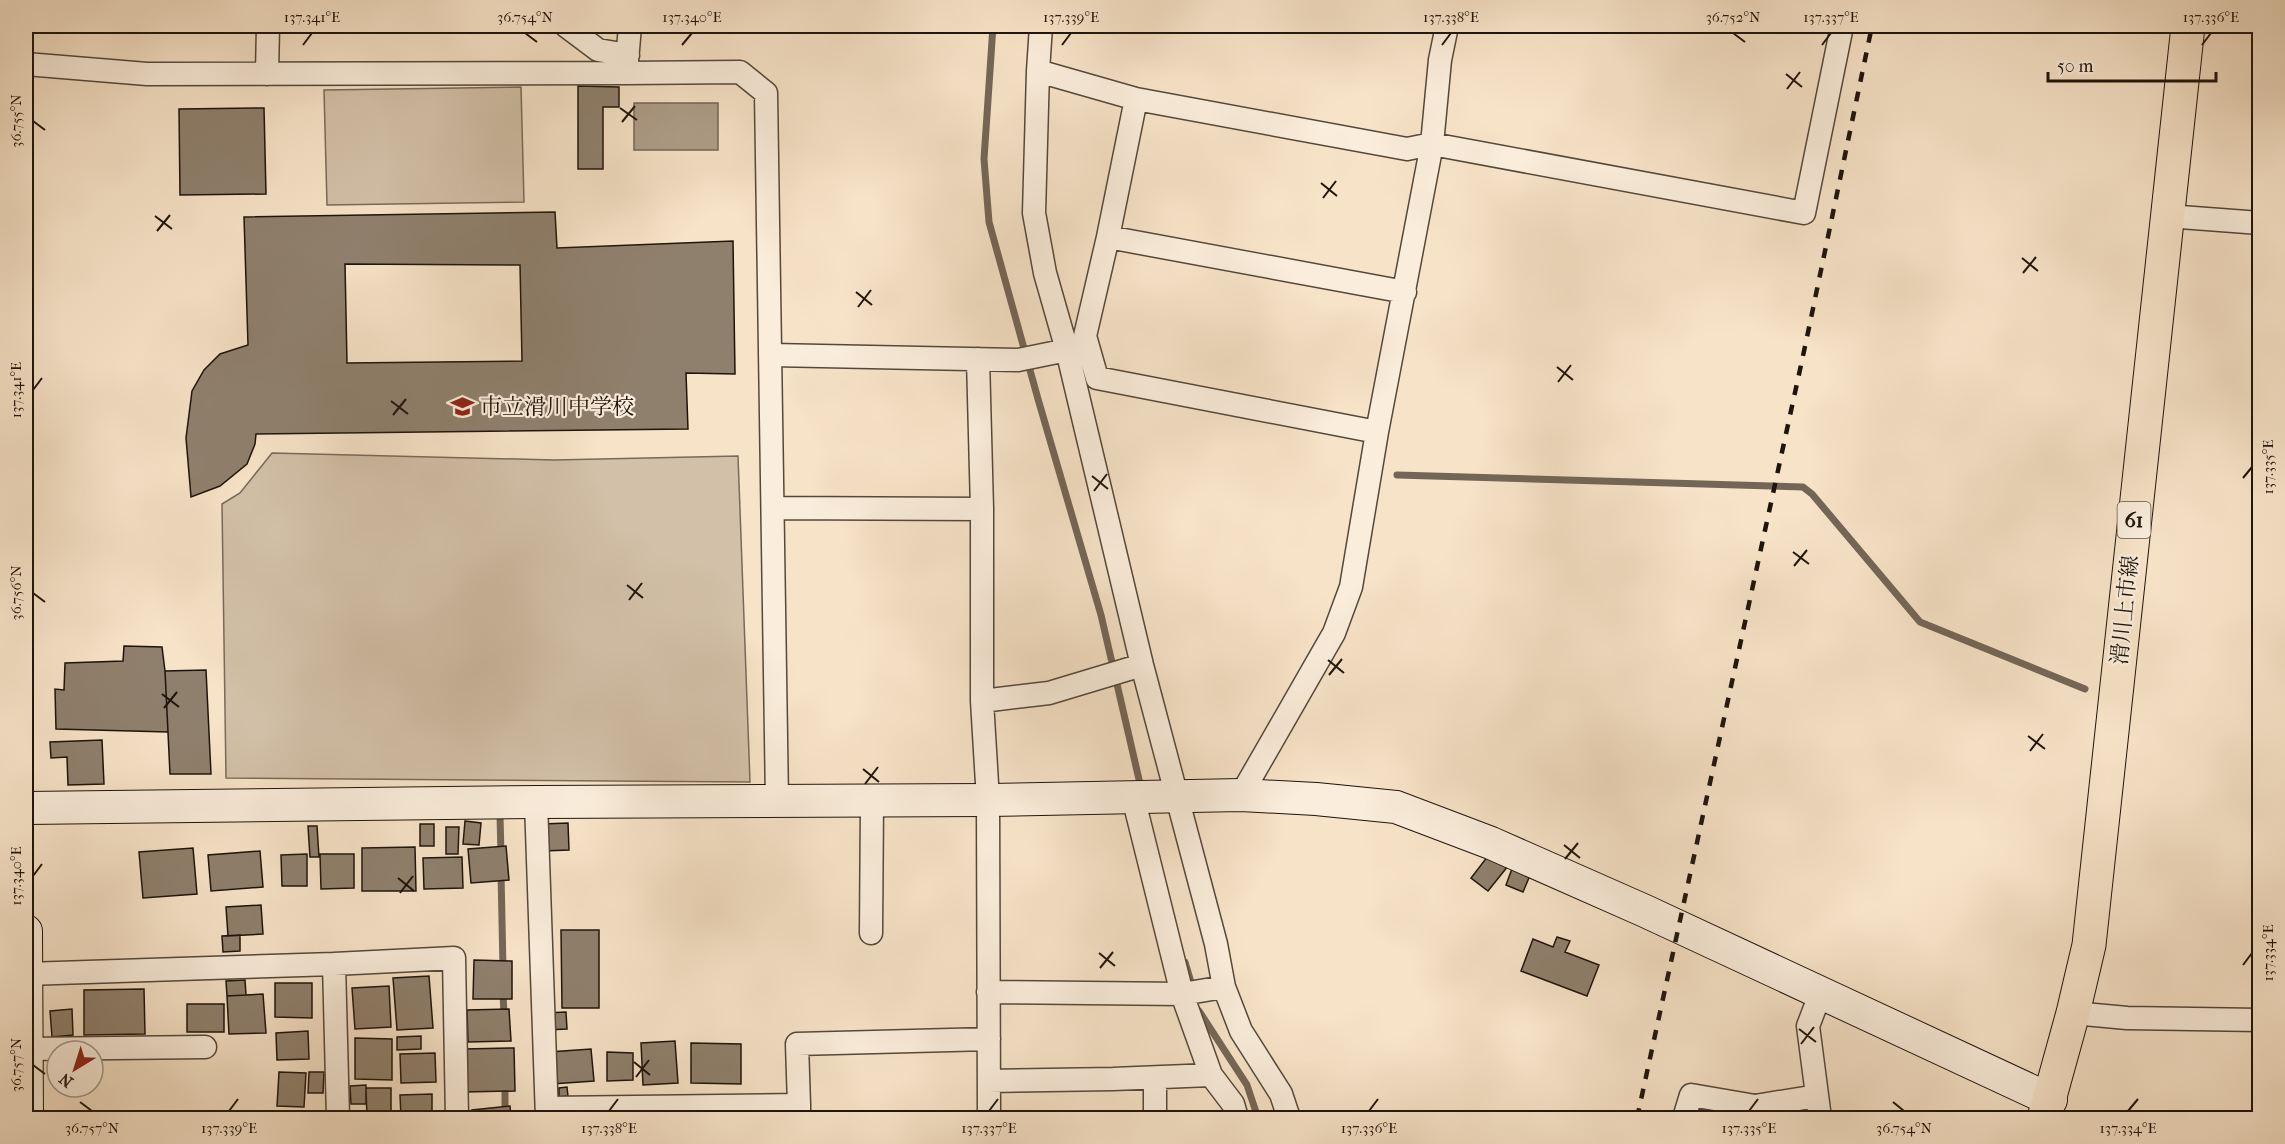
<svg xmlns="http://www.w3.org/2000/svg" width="2285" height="1144" font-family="'IM FELL French Canon','Noto Serif JP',serif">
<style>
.green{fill:#d2c0a8;stroke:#786a5a;stroke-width:1.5}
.water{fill:#ad9d88;stroke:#746656;stroke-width:1.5}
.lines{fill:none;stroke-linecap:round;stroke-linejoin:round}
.stream{stroke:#746656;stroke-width:7}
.building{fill:#8f806d;stroke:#1e140b;stroke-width:1.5;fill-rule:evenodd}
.street-casing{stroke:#54483a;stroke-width:25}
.secondary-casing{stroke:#1e140b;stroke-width:34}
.primary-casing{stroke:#1e140b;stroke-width:35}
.street{stroke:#faeddb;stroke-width:22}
.secondary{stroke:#faeddb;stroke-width:32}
.primary{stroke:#f7e3c8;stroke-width:33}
.rail{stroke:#1e140b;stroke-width:4.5;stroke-dasharray:10 10;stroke-linecap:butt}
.ticks{fill:none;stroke:#1e140b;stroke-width:2}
.labels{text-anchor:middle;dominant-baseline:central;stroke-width:4.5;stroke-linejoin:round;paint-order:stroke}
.shield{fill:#faeddb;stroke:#605549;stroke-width:1.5}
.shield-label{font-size:21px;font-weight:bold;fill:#1e140b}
.poi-label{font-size:22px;fill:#1e140b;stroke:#faeddb;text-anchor:start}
.street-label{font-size:22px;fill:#1e140b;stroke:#faeddb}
.neatline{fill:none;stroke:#1e140b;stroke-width:2}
.ticks-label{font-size:15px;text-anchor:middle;fill:#1e140b}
</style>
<rect width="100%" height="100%" fill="#f7e3c8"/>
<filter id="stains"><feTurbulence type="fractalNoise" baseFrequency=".00333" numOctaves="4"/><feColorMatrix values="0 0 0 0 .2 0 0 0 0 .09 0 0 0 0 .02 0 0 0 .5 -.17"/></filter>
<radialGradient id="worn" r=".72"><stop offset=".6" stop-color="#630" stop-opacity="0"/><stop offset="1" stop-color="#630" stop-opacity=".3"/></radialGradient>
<path class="green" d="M521,87l3,115 -197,3 -3,-115z
M272,453l282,7 184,-4 12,326 -524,-4 -4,-274 18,-11z"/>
<path class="water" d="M634,103h84v47h-84z"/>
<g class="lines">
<path class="stream" d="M993,26l-9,133 5,63 49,177 63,216 40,173
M1397,475l406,12 9,7 108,128 165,67
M500,816l1,39
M501,873l2,96
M1185,962l8,27
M503,992l1,25
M1199,1011l48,74 11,33
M505,1082v36"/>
</g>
<path class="building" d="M578,86l41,1v20h-16v62h-25z
M264,108l2,86 -86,1 -1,-86z
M555,212l2,36 176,-7 2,133 -49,-1 2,56 -432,5 -1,10 -8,20 -27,22 -29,11 -5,-59 6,-47 12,-21 16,-16 28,-9 -4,-128zM345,264l175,1 2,96 -175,2z
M124,646l38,1 3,24 3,61 -112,-3 -1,-40 9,1 1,-27 58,-2z
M206,670l5,104h-41l-5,-103z
M102,740l2,44 -36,1 -1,-28 -16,1 -1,-16z
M465,821l16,2 -2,22 -16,-1z
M568,823l1,27 -26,1 -1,-27z
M420,824h14v22h-14z
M308,826h9l2,31h-9z
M446,827h13l-1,27h-12z
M506,846l3,34 -38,3 -3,-34z
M415,847l1,44h-54v-43z
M193,848l4,46 -54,4 -4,-46z
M260,851l3,36 -52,4 -3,-36z
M1491,852l17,14 -20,25 -17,-13z
M307,854v32h-25l-1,-31z
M320,854h34v34l-33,1z
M462,857l1,31 -39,1 -1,-31z
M1513,866l18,7 -8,19 -17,-7z
M261,905l2,29 -35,2 -2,-29z
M561,930h38v78h-37z
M240,935v16l-17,1 -1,-16z
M1557,937l13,4 -5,11 34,13 -12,31 -66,-25 12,-32 20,8z
M474,960l38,1v38h-39z
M429,976l4,52 -36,2 -4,-52z
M245,980l1,15 -19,1 -1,-15z
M275,983h37v35l-37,-1z
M389,986l2,41 -36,2 -3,-41z
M144,989l1,45 -61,1v-45z
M263,994l3,39 -37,1 -2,-38z
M187,1004h37v28h-37z
M72,1009l1,26 -21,2 -2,-26z
M509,1009l2,32 -43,1 -1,-32z
M566,1012l1,17 -21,1 -1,-17z
M308,1031l1,28 -32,1 -1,-27z
M421,1036v13l-24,1v-13z
M355,1038l37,1v41l-37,-1z
M675,1041l3,42 -35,2 -2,-42z
M691,1043l50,1v40l-50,-1z
M514,1048l1,43 -50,1 -1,-43z
M591,1049l3,32 -42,3 -3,-32z
M607,1052l26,1v27l-26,1z
M435,1053l1,29 -35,1 -1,-29z
M279,1072l27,1 -2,34 -27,-1z
M309,1072h15l-1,21h-15z
M366,1085v19h-15l-1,-18z
M567,1087l1,9 -9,1v-9z
M366,1088h25v30h-24z
M432,1094v24h-31l-1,-23z
M510,1106l1,12h-38l-1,-8z
M279,1111h43v7h-43z"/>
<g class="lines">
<defs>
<path id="street" d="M566,26l32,24 30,5
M630,26l-4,47 114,-1 26,21 11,709
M1041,26l-3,45 -4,142 11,60 22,77 75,315 74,279 8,43 17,44 40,63 8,24
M26,64l121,10 479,-1
M1038,71l98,28 271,50 25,-5 372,69 38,-187
M267,74l1,-48
M2167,216l93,7
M1108,237l28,-138
M772,355l246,5 49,-10
M1377,432l-280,-54 -12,-42 23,-99 297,55
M773,508l209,1 -4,-150
M982,509v192l67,-8 93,-28
M982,701l6,99 1,318
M1241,795l93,-162 17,-46 26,-155 55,-288 8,-84 7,-34
M1133,797l49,197 29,81
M536,802l11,316
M871,933l1,-132
M334,964l120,-6 3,160
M26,974l308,-10 4,154
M988,992l194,2 42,-7
M2073,1013l54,5 133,2
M27,1049l178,-2
M1155,1078v40
M989,1081l124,-2 98,-4 22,29 4,14
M799,1105l-2,-61 192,-5
M548,1108l251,-3v13
M1684,1118l7,-23 64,11 62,-10
M1820,1118l-12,-92 13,-34"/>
<path id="secondary" d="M26,808l510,-6 452,-2 253,-5 75,4 80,8 95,36 154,68 406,189
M26,931l1,187"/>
<path id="primary" d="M2044,1118l29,-105 16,-68 99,-919"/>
</defs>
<use href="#street" class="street-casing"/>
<use href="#secondary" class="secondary-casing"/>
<use href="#primary" class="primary-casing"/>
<use href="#street" class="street"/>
<use href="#secondary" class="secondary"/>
<use href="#primary" class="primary"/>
<path class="rail" d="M1637,1118l169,-776 66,-316"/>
</g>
<path class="ticks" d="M525,33l12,9M1733,33l12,9M303,45l9,-12M682,45l10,-12M1062,45l9,-12M1442,45l9,-12M1822,45l9,-12M2202,45l9,-12M1786,74l16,13M1787,89l13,-17M620,108l17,12M33,121l12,9M622,122l13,-16M1321,183l16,13M1323,198l13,-17M155,216l17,13M157,231l13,-16M2022,258l16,13M2023,273l13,-16M856,292l16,13M858,307l13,-17M1557,367l16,13M1558,382l13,-17M33,390l9,-12M391,401l17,13M393,415l13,-16M1092,476l16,13M2243,478l9,-11M1094,491l13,-17M1793,552l16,12M1794,566l13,-16M627,585l16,13M33,593l12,9M629,600l13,-17M1328,660l16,13M1329,675l13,-16M162,694l17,13M164,708l13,-16M2028,736l17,13M2030,751l13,-17M863,769l16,13M865,784l13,-17M1564,845l16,13M1565,859l13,-16M33,876l9,-12M398,878l16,13M400,893l13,-17M1099,953l16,13M2243,965l9,-12M1100,968l13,-16M1799,1029l17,13M1801,1044l13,-17M634,1062l16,13M33,1065l12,9M636,1077l13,-17M80,1102l12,9M1893,1102l11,9M229,1111l9,-12M609,1111l9,-12M989,1111l9,-12M1369,1111l9,-12M1749,1111l9,-12M2128,1111l10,-12"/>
<defs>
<symbol id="school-bare" viewBox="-9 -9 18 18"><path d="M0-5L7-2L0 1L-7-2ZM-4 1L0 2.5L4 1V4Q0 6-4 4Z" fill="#8f2418" stroke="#faeddb" stroke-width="2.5" paint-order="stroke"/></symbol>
</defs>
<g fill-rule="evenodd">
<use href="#school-bare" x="446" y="390" width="33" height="33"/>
</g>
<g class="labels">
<rect class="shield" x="2117.5" y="502" width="33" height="36" rx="4.5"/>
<g class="shield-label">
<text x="2134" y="520">61</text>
</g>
<g class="poi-label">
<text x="480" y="407">市立滑川中学校</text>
</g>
<g class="street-label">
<text transform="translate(2125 610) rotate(-84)">滑川上市線</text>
</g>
</g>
<rect width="2285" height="1144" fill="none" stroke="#f7e3c8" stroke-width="66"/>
<g transform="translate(75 1069) rotate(218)"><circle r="28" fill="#faeddb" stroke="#a29688" stroke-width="1.5"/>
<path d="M0-4.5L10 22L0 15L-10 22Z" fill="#8f2418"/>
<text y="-9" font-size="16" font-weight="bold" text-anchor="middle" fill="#1e140b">N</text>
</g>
<path d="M2048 72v9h168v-9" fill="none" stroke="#1e140b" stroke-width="3"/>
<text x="2057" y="72" font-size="18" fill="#1e140b" stroke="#faeddb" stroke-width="4.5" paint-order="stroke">50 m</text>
<rect x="33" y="33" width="2219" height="1078" class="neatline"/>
<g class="ticks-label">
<text x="312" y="22">137.341°E</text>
<text x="525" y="22">36.754°N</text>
<text x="692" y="22">137.340°E</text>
<text x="1071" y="22">137.339°E</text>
<text x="1451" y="22">137.338°E</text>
<text x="1733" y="22">36.752°N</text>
<text x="1831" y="22">137.337°E</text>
<text x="2211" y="22">137.336°E</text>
<text transform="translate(16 121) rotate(-90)" y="5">36.755°N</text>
<text transform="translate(16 390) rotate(-90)" y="5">137.341°E</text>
<text transform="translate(2268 467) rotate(-90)" y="5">137.335°E</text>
<text transform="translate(16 593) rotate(-90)" y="5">36.756°N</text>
<text transform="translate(16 876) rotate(-90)" y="5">137.340°E</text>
<text transform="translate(2268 953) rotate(-90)" y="5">137.334°E</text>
<text transform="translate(16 1065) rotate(-90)" y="5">36.757°N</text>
<text x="92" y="1133">36.757°N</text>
<text x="229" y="1133">137.339°E</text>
<text x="609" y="1133">137.338°E</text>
<text x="989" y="1133">137.337°E</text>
<text x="1369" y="1133">137.336°E</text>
<text x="1749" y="1133">137.335°E</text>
<text x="1904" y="1133">36.754°N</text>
<text x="2128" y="1133">137.334°E</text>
</g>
<rect width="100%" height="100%" filter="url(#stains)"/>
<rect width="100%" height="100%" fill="url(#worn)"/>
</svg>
